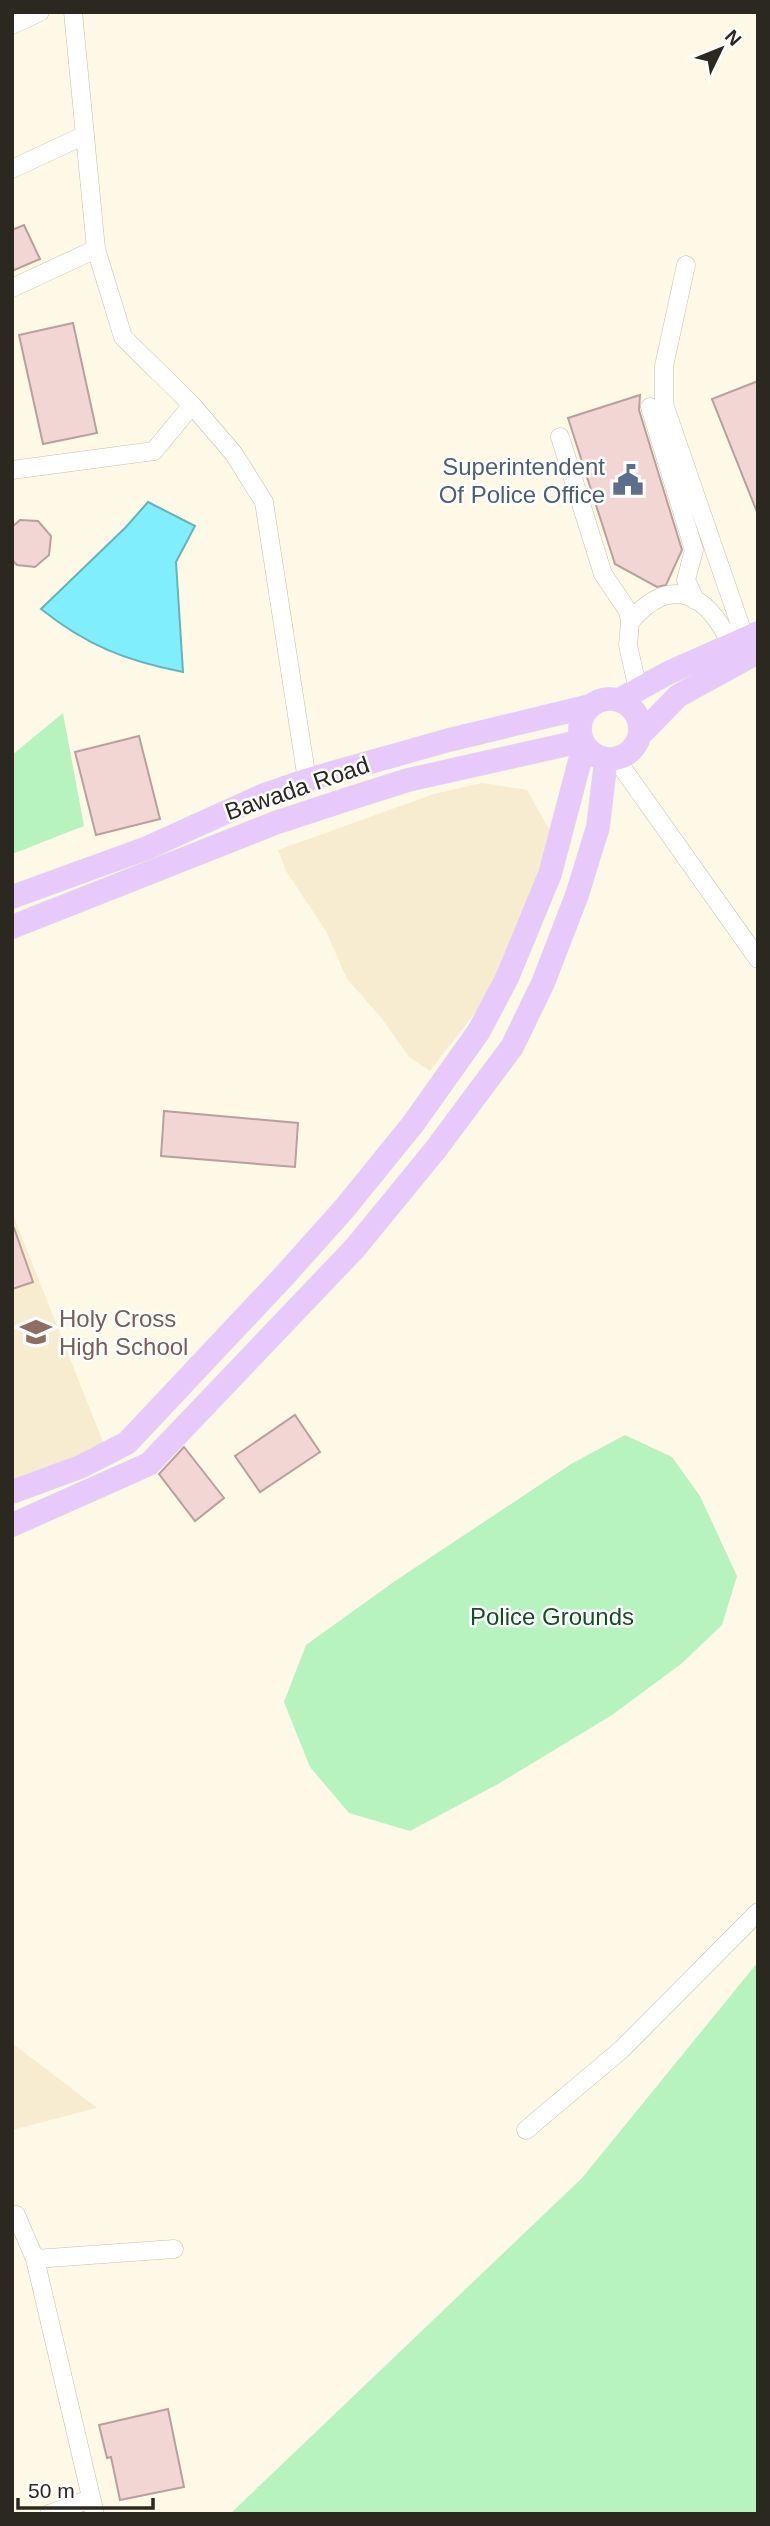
<svg xmlns="http://www.w3.org/2000/svg" width="770" height="2526" font-family="Helvetica,sans-serif">
<style>
.built{fill:#f7eccf}
.green{fill:#b6f3bf}
.water{fill:#80eefc;stroke:#66b3ba;stroke-width:2}
.building{fill:#f1d6d4;stroke:#b99f9d;stroke-width:2}
.lines{fill:none;stroke-linecap:round;stroke-linejoin:round}
.minor-casing{stroke:#c7bfaa;stroke-width:19}
.major-casing{stroke:#e1e1e0;stroke-width:24}
.minor{stroke:#fff;stroke-width:18}
.major{stroke:#e8c9fb;stroke-width:23}
.labels{text-anchor:middle;dominant-baseline:central;stroke-width:5;stroke-linejoin:round;paint-order:stroke}
.service-label{font-size:24px;fill:#4e5e75;stroke:#fff;text-anchor:end}
.street-label{font-size:24px;fill:#2b281f;stroke:#fff}
.education-label{font-size:24px;fill:#785e54;stroke:#fff;text-anchor:start}
.park-label{font-size:24px;fill:#124f23;stroke:#fff}
</style>
<rect width="100%" height="100%" fill="#fef8e6"/>
<path class="built" d="M482,783l45,7 30,53 -29,84 -47,78 -51,66 -21,-14 -29,-41 -33,-37 -21,-48 -40,-60 -8,-21 156,-56z
M12,1212l95,240 -95,42z
M12,2043l85,65 -85,22z"/>
<path class="green" d="M63,713l21,113 -72,28v-99z
M625,1435l47,22 28,39 37,80 -15,49 -41,39 -69,51 -114,69 -88,47 -61,-18 -39,-46 -26,-65 22,-57 89,-64 176,-117z
M758,1962v552h-528l352,-336z"/>
<path class="water" d="M148,502l47,24 -19,36 7,110c-57,-11 -97,-27 -142,-63l85,-82z"/>
<path class="building" d="M24,225l16,34 -28,12v-41z
M73,323l24,110 -54,11 -24,-109z
M758,381v131h-1l-45,-113z
M640,395l-1,15 43,140 -16,35 -9,2 -42,-23 -47,-146z
M20,520l18,1 13,15 -2,19 -14,12 -18,-2 -5,-5v-33z
M139,736l21,83 -64,16 -21,-83z
M164,1111l134,12 -3,44 -134,-11z
M12,1228h2l19,54 -21,7z
M295,1415l25,37 -60,40 -25,-36z
M184,1447l40,51 -29,23 -36,-47z
M168,2409l16,78 -64,13 -9,-43 -4,1 -8,-33z"/>
<g class="lines">
<defs>
<path id="minor" d="M12,25l28,-13
M12,169l73,-34
M96,249l27,88 69,68 42,49 30,48 43,278
M686,265l-22,101v38l81,235
M12,288l84,-39 -23,-237
M650,407l44,143 -8,30 9,20
M560,437l43,137 25,37 2,11 -2,23 10,45
M12,470l142,-19 38,-46
M630,622c41,-49 78,-28 101,23
M616,759l142,200
M526,2130l96,-81 136,-137
M12,2214l4,1 19,44 60,255
M35,2259l139,-10
M49,2514l41,-15"/>
<path id="major" d="M580 729a30 30 0 1 1 60 0a30 30 0 1 1-60 0Z
M619,700l49,-27 90,-40
M640,735l38,-39 80,-44
M12,897l135,-49 117,-53 43,-15 142,-40 141,-34
M12,927l263,-104 73,-24 60,-19 174,-39
M12,1492l68,-25 47,-24 158,-168 59,-66 69,-85 66,-93 28,-53 43,-104 34,-129
M12,1525l137,-61 206,-216 81,-99 76,-102 31,-64 34,-88 21,-68 8,-67"/>
</defs>
<use href="#minor" class="minor-casing"/>
<use href="#major" class="major-casing"/>
<use href="#minor" class="minor"/>
<use href="#major" class="major"/>
</g>
<defs>
<symbol id="civic-bare" viewBox="-9 -9 18 18"><path d="M-.6-6.5H3V-4.5H.6V-3L4-1V1h2V6H-6V1h2V-1L-.6-3ZM-1.2 2.5V6h2.4V2.5Z" fill="#5c6f8a" stroke="#fff" stroke-width="2.5" paint-order="stroke"/></symbol>
<symbol id="school-bare" viewBox="-9 -9 18 18"><path d="M0-5L7-2L0 1L-7-2ZM-4 1L0 2.5L4 1V4Q0 6-4 4Z" fill="#8d6e63" stroke="#fff" stroke-width="2.5" paint-order="stroke"/></symbol>
</defs>
<g fill-rule="evenodd">
<use href="#civic-bare" x="606" y="458" width="44" height="44"/>
<use href="#school-bare" x="14" y="1310" width="44" height="44"/>
</g>
<g class="labels">
<g class="service-label">
<text x="605" y="466">Superintendent<tspan x="605" dy="28">Of Police Office</tspan></text>
</g>
<g class="street-label">
<text transform="translate(297 788) rotate(-19)">Bawada Road</text>
</g>
<g class="education-label">
<text x="59" y="1318">Holy Cross<tspan x="59" dy="28">High School</tspan></text>
</g>
<g class="park-label">
<text x="552" y="1616">Police Grounds</text>
</g>
</g>
<rect width="770" height="2526" fill="none" stroke="#2b281f" stroke-width="28"/>
<g transform="translate(721 49) rotate(47)" stroke="#ffffff" stroke-width="5" paint-order="stroke">
<path d="M0-5L12 26L0 18L-12 26Z" fill="#2b281f"/>
<text y="-10" font-size="19" font-weight="bold" text-anchor="middle" fill="#2b281f">N</text>
</g>
<path d="M18 2498v10h135v-10" fill="none" stroke="#2b281f" stroke-width="3.5"/>
<text x="28" y="2498" font-size="21" fill="#2b281f" stroke="#ffffff" stroke-width="5" paint-order="stroke">50 m</text>
</svg>
